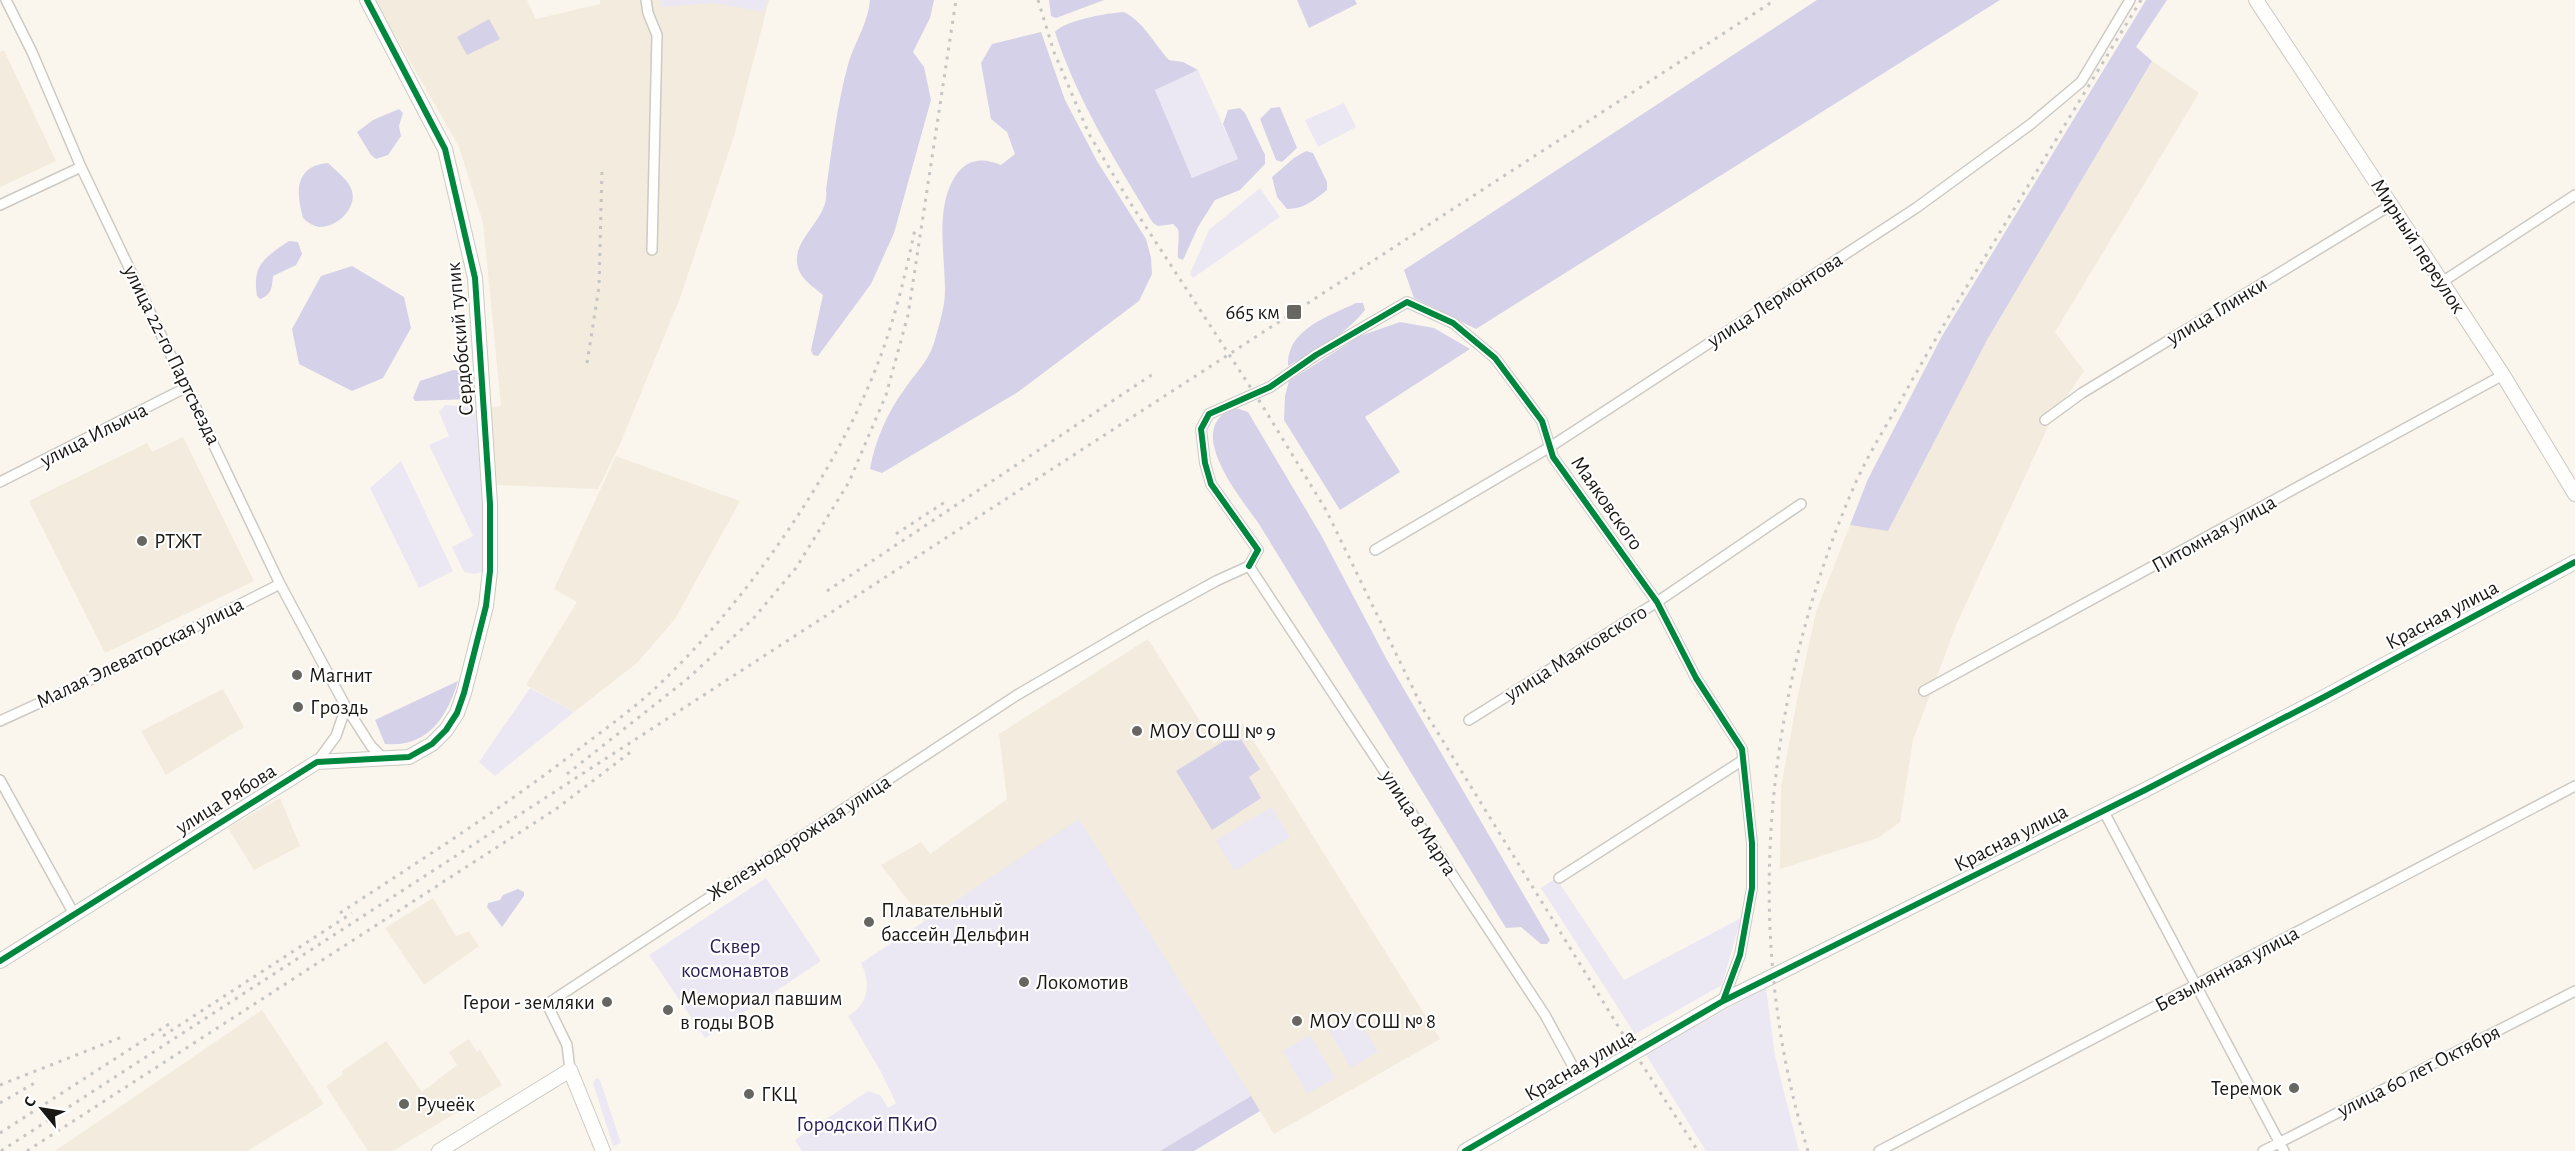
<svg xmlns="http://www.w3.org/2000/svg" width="2575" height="1151" font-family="'Alegreya Sans',sans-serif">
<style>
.built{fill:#f3ebdd}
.green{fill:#ebe8f4}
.forest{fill:#d5d1e8}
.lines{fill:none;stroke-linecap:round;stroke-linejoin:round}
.street-casing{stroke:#cdcac4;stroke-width:12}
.secondary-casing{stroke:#cdcac4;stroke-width:16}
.street{stroke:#fefefc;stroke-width:9}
.secondary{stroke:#fefefc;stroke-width:14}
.rail{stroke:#c5c5c3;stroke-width:3;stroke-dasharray:3 6;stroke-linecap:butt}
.cycleway-casing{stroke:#fff;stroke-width:10}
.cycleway{stroke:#00873e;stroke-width:6}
.poi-dot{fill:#686660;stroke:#fff;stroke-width:2}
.labels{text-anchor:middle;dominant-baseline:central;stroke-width:4.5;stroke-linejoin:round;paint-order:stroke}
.street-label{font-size:21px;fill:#1a1813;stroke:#fff}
.poi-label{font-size:21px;fill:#1a1813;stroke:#fff;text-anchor:start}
.park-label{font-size:21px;fill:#2c1f59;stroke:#fff}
</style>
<rect width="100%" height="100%" fill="#faf6ee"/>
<path class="built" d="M375,0h152l9,19 64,-15v-4h169l-35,136 -54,162 -60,146 -22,45 -103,-4 -4,-78 10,-1 -18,-183 -24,-76z
M4,50l52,111 -56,26v-135z
M2152,61l47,32 -144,239 29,39 -31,45 -96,207 -44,117 -13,82 -22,16 -98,31 1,-82 17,-92 18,-83 34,-87 38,6 99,-191z
M183,437l71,144 -149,72 -76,-152 118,-58 5,9z
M616,456l124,45 -65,118 -38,44 -63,49 -48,-27 51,-83 -23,-13z
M1148,639l66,104 29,-19 197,315 -166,95 -195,-314 -155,101 -43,-56 40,-23 9,12 77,-55 -8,-65z
M223,689l21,38 -78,48 -25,-44z
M280,798l20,48 -46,24 -26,-42z
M433,898l23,38 13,-5 10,15 -55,39 -39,-57z
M262,1010l62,94 -77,47h-192z
M469,1039l8,13 3,-2 22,35 -109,66h-25l-42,-65 17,-12 -1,-3 44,-30 36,51 35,-27 -8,-13z"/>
<path class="green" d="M660,0h107l-3,12 -51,-9 -52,4z
M1198,70l40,89 -46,19 -37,-88z
M1344,103l12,24 -38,20 -13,-27z
M1260,188l20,29 -87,61 -3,-4 19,-44z
M445,405l26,2 5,4 9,123v37l-10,3 -11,-2 -12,-25 21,-11 -44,-91 20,-9 -10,-24z
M401,461l52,110 -34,17 -49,-100z
M530,688l44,24 -79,64 -16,-14z
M1272,807l18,30 -56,34 -18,-31z
M1079,819l172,277 -91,55h-358l-7,-11 73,-49 12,4 8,13 8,-5 -15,-31 -33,-56c21,-12 23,-33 13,-53z
M766,878l55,83 -116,77 -56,-83z
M1556,878l68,102 117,-62 -19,67 -87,49 -94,-146z
M1766,988l9,68 24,95h-93l-61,-98z
M1354,1011l24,41 -27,16 -24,-41z
M1310,1035l25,43 -28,16 -24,-43z
M596,1078l4,2 21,63 -8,3 -20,-63z"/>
<path class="forest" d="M870,0h64l-4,18 -17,34 11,15 7,33 -37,133 -23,51 -53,72 -5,-1 -2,-5 12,-55c-7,-6 -16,-12 -21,-19 -21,-33 29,-54 24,-86 6,-42 11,-87 23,-129 7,-21 19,-38 21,-61z
M1049,0h55l-48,18 -5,-2z
M1297,0h58l2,4 -48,24z
M1817,0h183l-524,329 -62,-31 -10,-28z
M2146,0h21l-31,47 16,14 -165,279 -99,191 -38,-6 18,-46 74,-143z
M1124,12c21,11 30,32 45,48l14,2 15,8 -43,20 37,88 46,-19 -15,-35 5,-14 12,-2 5,5 20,42v9l-25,26 -25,10 -17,27 -15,33 -5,-2c-1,-9 2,-19 0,-29l-5,-5 -15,2 -5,-3c-37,-61 -76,-123 -98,-191 10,-12 53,-19 69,-20z
M489,19l11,20 -33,16 -10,-18z
M1041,32l24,68 32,61 49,78 5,19 1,16 -13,27 -121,91 -136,81 -12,-4c5,-28 17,-56 34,-79 14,-21 26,-29 32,-54 4,-14 9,-31 9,-45 0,-36 -10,-80 9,-113 12,-19 28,-21 47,-13l14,-11 -8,-22 -16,-13 -10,-56 11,-19z
M1280,107l17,41 -15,14 -6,-2 -16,-41 11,-11z
M399,109l4,4 -4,13 2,10 -13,19 -12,4 -5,-4 -14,-23 16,-12z
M1306,151l7,2 14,29v8c-13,10 -23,19 -40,19l-10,-12 -5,-20 22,-19z
M328,163c8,8 21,17 24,28 5,18 -16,37 -33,36 -6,-1 -12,-5 -16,-9 -7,-25 -9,-52 25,-55z
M289,241l9,1 4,12 -6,11 -23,11c-1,11 -1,19 -13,23l-3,-3c-5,-31 7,-38 32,-55z
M352,266l52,31 7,31 -28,50 -31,13 -53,-27 -7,-35 29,-53z
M1356,303h7l2,7c-21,26 -49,40 -77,56 -2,-37 42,-50 68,-63z
M1400,322l34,6 36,21 -105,68 35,55 -60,38 -56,-90 1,-24 4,-15 71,-45z
M453,370l18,1v28l-56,2 -2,-3 7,-17z
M1236,408l12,4 73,123 66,125 163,280 -3,4h-6l-20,-17 -15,1 -247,-404c-16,-23 -64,-80 -39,-107 3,-4 11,-6 16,-9z
M458,681c-11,37 -31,67 -73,63l-10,-24z
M1237,733l23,36 -11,8 12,21 -49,32 -36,-59z
M518,889l6,3v4l-22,31 -15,-20 1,-4 12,-3 3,-5z
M1251,1096l9,15 -66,40h-34z"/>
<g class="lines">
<defs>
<path id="street" d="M6,0l26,52 49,115 199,417 66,123 25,39 13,13
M646,0l2,13 9,22 -5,215
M0,205l81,-38
M2442,282l133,-87
M2045,420l37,-27 309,-188
M0,482l187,-95
M1375,550l175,-103 366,-239 115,-84 50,-42 49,-82
M1249,566l9,-16 -47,-66 -6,-21 -4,-34 8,-15 61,-27 46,-32 91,-53 46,21 42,35 47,63 11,36 104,145 39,76 46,71 10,94v45l-12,67 -17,46
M1249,566l296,449 37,68
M1924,691l579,-316
M1469,720l188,-118 144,-98
M0,721l96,-44 184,-93
M317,762l19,-26 10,-29
M0,780l74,134
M2103,810l181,341
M1559,878l184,-118
M570,1070l-3,-25 -20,-41 470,-309 130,-76 69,-38 33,-15
M1879,1151l696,-365
M2263,1151l312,-160"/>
<path id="secondary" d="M2256,0l247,375 72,119
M0,961l317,-199 92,-5 23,-13 14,-14 11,-17 7,-20 22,-87 4,-35v-67l-15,-226 -30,-129 -78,-149
M439,1151l131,-81 33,81
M1465,1151l258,-150 422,-211 181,-94 249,-134"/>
</defs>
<use href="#street" class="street-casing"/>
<use href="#secondary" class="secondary-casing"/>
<use href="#street" class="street"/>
<use href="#secondary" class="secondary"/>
<path class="rail" d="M1038,0l16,52 35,82 40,67 133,204 64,105 96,197 212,345 64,99
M587,363l12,-76 3,-117
M896,534l49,-32
M827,591l326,-217
M567,774l119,-94 66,-60 44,-52 53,-86 37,-87 22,-80 48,-315
M340,913c84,-55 169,-109 248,-171 21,-16 42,-31 62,-49 92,-84 188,-221 231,-338 15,-41 25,-83 34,-126
M163,1036l189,-123
M0,1085l122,-48
M0,1103l38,-22
M0,1133l169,-109
M1,1151l1774,-1151
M27,1151l529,-342 76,-58
M1808,1151c-67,-216 -44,-454 44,-660 13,-31 31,-60 48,-89 27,-49 55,-97 85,-145 52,-86 104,-172 156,-257"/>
<defs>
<path id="cycleway" d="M1249,566l9,-16 -47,-66 -6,-21 -4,-34 8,-15 61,-27 46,-32 91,-53 46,21 42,35 47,63 11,36 104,145 39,76 46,71 10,94v45l-12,67 -17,46
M0,961l317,-199 92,-5 23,-13 14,-14 11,-17 7,-20 22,-87 4,-35v-67l-15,-226 -30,-129 -78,-149
M1465,1151l258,-150 422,-211 181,-94 249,-134"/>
</defs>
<use href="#cycleway" class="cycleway-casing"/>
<use href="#cycleway" class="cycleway"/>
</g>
<g class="poi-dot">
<rect x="1286" y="304" width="16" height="16" rx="3"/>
<circle cx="142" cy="541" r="6"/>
<circle cx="297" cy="675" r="6"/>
<circle cx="298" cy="707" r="6"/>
<circle cx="1137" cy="731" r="6"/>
<circle cx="869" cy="922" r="6"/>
<circle cx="1024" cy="982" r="6"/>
<circle cx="607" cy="1002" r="6"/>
<circle cx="668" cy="1010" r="6"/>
<circle cx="1297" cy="1021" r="6"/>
<circle cx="2294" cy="1088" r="6"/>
<circle cx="749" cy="1094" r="6"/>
<circle cx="404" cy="1104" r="6"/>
</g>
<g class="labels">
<g class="street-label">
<text transform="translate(2418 246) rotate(57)">Мирный переулок</text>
<text transform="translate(1775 300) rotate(-33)">улица Лермонтова</text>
<text transform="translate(2217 311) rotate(-31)">улица Глинки</text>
<text transform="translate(460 339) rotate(-95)">Сердобский тупик</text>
<text transform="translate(172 355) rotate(64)">улица 22-го Партсъезда</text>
<text transform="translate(94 435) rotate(-27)">улица Ильича</text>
<text transform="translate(1607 503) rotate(55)">Маяковского</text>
<text transform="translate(2214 534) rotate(-29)">Питомная улица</text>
<text transform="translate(2442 615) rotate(-28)">Красная улица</text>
<text transform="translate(140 653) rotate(-26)">Малая Элеваторская улица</text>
<text transform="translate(1576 653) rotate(-32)">улица Маяковского</text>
<text transform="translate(226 799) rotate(-32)">улица Рябова</text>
<text transform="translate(1419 823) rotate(57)">улица 8 Марта</text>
<text transform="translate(799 838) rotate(-33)">Железнодорожная улица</text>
<text transform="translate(2011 838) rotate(-27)">Красная улица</text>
<text transform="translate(2227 969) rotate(-28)">Безымянная улица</text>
<text transform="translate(1580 1065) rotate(-30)">Красная улица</text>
<text transform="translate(2419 1071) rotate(-27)">улица 60 лет Октября</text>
</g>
<g class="poi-label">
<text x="1280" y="312" text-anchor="end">665 км</text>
<text x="154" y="541">РТЖТ</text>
<text x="309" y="675">Магнит</text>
<text x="310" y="707">Гроздь</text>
<text x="1149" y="731">МОУ СОШ № 9</text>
<text x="881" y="910">Плавательный<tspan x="881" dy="24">бассейн Дельфин</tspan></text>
<text x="1036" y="982">Локомотив</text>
<text x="680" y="998">Мемориал павшим<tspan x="680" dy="24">в годы ВОВ</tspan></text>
<text x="595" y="1002" text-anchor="end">Герои - земляки</text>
<text x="1309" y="1021">МОУ СОШ № 8</text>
<text x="2282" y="1088" text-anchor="end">Теремок</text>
<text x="761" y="1094">ГКЦ</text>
<text x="416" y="1104">Ручеёк</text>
</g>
<g class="park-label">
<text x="735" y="946">Сквер<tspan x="735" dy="24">космонавтов</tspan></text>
<text x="867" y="1124">Городской ПКиО</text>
</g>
</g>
<g transform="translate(42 1109) rotate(300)" stroke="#ffffff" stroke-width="4.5" paint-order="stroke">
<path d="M0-4.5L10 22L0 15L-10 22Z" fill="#1a1813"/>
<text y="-9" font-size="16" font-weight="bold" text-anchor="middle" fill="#1a1813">С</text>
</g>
</svg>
